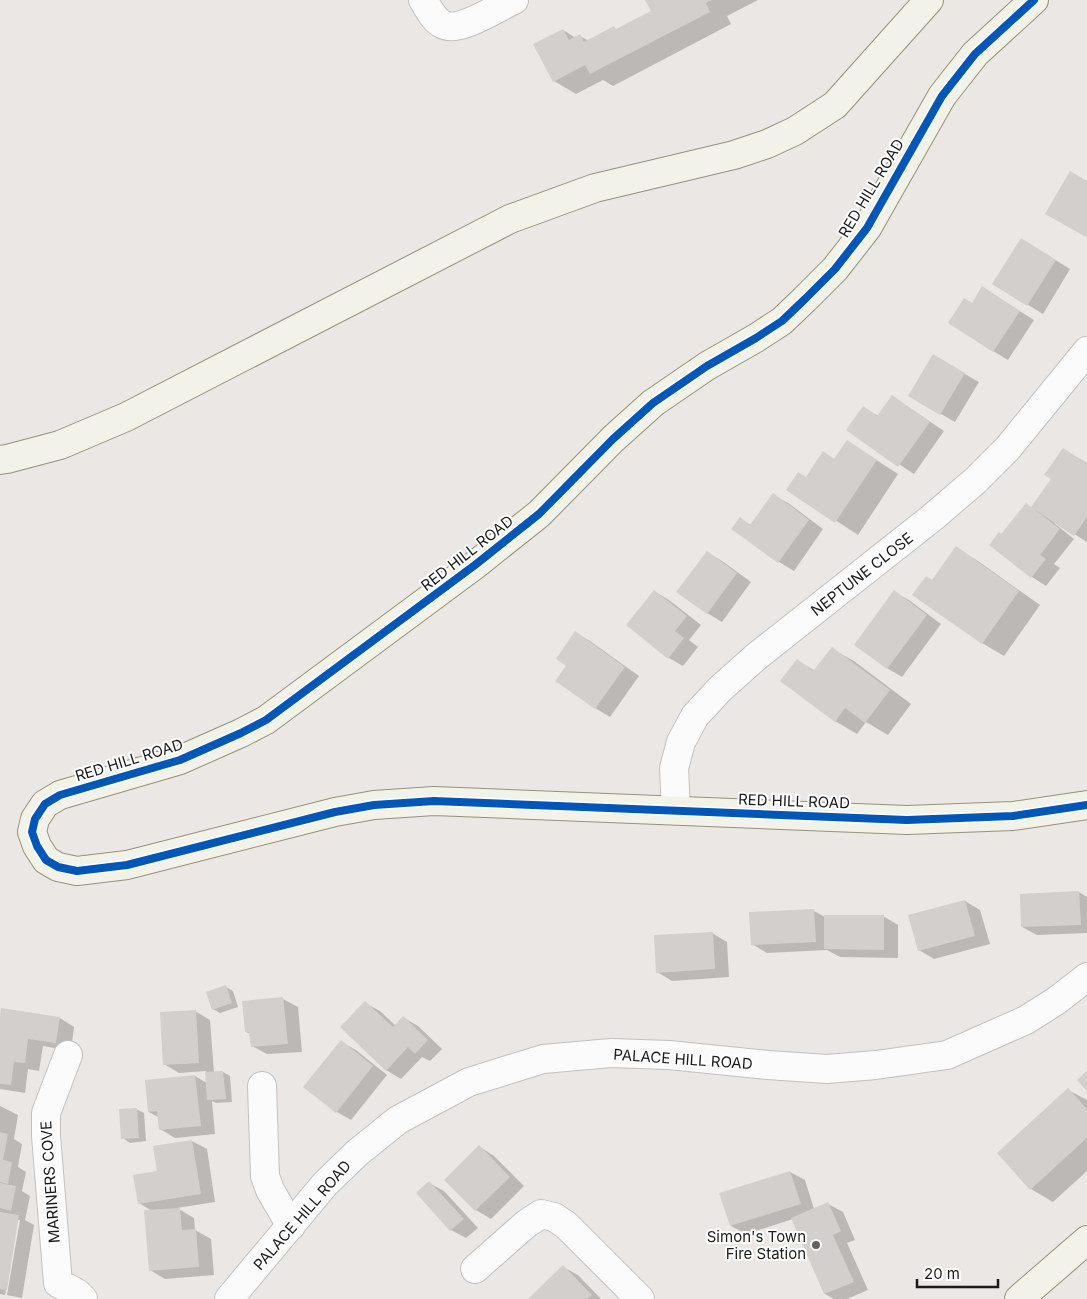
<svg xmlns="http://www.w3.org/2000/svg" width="1087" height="1299" font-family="Inter,sans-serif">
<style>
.shadow{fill:#0003}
.building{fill:#d2cfcc}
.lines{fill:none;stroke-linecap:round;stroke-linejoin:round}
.street-casing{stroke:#c2c1c0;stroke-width:30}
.secondary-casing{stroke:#93937c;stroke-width:30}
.street{stroke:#fcfbfb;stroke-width:28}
.secondary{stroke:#f2f2e8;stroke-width:28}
.cycleway-casing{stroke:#fff;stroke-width:11}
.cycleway{stroke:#0057b8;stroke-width:8}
.poi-dot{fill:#636261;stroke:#fff;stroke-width:2}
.labels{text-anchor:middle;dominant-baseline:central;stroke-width:4;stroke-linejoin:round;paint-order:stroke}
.street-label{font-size:15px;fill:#1b1b1b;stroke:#fff}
.poi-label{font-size:15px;fill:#1b1b1b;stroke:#fff;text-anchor:end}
</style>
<rect width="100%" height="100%" fill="#eae7e4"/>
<path class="shadow" d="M648,0h110l-31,16 4,8 -118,62 -10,-6 -27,14 -22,-13 9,-51 13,8 4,-2 9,5 25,-13 3,2 35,-18z
M1036,248l34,21 -27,45 -49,-30z
M997,297l37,23 -26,40 -15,-9 -21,-47z
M933,356l46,26 -24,40 -45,-26z
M892,396l52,35 -30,43 -67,-44 16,-23 15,9z
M847,441l51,33 -40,61 -70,-46 47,-29z
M1063,449l24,14v79l-32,-20 -1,1 20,16 -20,25 6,4 -14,18 -14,-9 -30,-42 30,-27 20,-29z
M773,495l15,8 35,26 -29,42 -15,-9 -46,-33 7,-10 11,6z
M956,548l22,13 62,44 -36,51 -22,-13 -49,-62z
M707,552l15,9 29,21 -29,40 -15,-9z
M654,591l15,9 32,25 -12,15 9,7 -15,19 -14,-8z
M894,592l15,8 32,24 -39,53 -15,-9z
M575,633l15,8 49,35 -29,41 -15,-9z
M832,649l22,12 57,43 -23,31 -22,-13 -9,12 -22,-13 -38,-61 18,11z
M1079,892l8,5v36l-50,2 -15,-8z
M965,901l15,9 10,34 -56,15 -15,-9z
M814,911l11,6 58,-1 15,9v33l-58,-1 -13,-7 -60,3 -15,-9z
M712,933l15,9 2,35 -57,4 -15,-9z
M226,987l7,4 5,16 -18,6 -7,-4z
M283,999l15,8 4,45 -35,2 -15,-8 -1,-12 -5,-2z
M365,1003l15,8 16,15 8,-8 14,8 24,23 -12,12 -8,-4 -21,22 -15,-9z
M195,1011l15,9 4,53 9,-1 7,4 2,26 -16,1 -4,-2 3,33 -40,4 -15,-9 -2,-12 -9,-5 -3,-31 49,-5 12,7 -1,-12 -27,2 -15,-9z
M60,1018l14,9 -3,24 -28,-5 -4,25 -11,-2 -3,24 -25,-4v-63z
M341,1042l15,8 31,25 -36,45 -14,-8z
M1068,1090l19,10v71l-34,31 -22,-13z
M0,1106l18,9 -4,24 8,5 -4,23 8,5 -4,19 8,5 -5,24 9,5 -12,73 -15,-3 13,-75h-3l-12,75 -5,-1z
M136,1109l8,4 2,28 -16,2 -7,-5z
M192,1141l15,8 8,53 -38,6 17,10 1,12 16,9 3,36 -49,4 -15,-9 2,-59 -13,-8 19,-31z
M480,1147l14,9 30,30 -33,33 -15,-9z
M790,1172l15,8 9,29 14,-5 15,8 12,28 -8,3 21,47 -21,9h-13l-9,-5 -32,-75 -47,15 -15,-8 -10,-32z
M429,1183l15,8 34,37 -12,10 -15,-8z
M563,1267l15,8 23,24h-72z"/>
<path class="building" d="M645,0h67l-6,3 4,9 -120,62 -5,-9 -32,17 -20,-38 30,-15 6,11 11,-6 4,8 30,-16 2,3 35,-18z
M1070,171l17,10v53l-1,3 -41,-23z
M1021,238l35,22 -29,46 -35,-22z
M982,286l38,25 -27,41 -45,-29 16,-25 8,5z
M933,354l32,19 -25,42 -32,-19z
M892,395l38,27 -32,45 -52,-37 17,-24 14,10z
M847,440l30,20 -42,63 -49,-33 12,-18 8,5 17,-26 11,8z
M1063,448l24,16v53l-13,19 -40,-27 26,20 -20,26 6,4 -15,19 -42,-33 10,-13 2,2 25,-31 5,4 20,-28 -7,-4z
M773,493l36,27 -31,43 -47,-34 9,-12 10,8z
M956,546l63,45 -37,53 -70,-49 14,-19 6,4z
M707,551l30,22 -30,41 -31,-22z
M654,590l33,26 -12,15 9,7 -16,21 -42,-34z
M894,590l33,25 -40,54 -33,-24z
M575,631l50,36 -30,42 -40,-28 11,-15 -10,-7z
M832,647l58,43 -25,33 -20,-15 -10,14 -55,-41 17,-22 16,12z
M1079,891l2,34 -60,2 -1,-33z
M965,900l10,36 -57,15 -10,-36z
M814,909l2,33 -65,3 -2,-33z
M824,915h60v35l-60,-1z
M713,932l2,37 -59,4 -2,-38z
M226,985l6,18 -20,7 -6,-18z
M283,997l5,47 -37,3 -2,-15h-4l-3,-31z
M365,1001l28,26 10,-11 25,24 -13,14 -7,-7 -22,24 -46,-44z
M1,1008l59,9 -4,26 -28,-4 -3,24 -11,-1 -3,23 -11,-1v-67z
M196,1010l3,53 -36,2 -3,-53z
M341,1040l32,26 -37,47 -33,-26z
M223,1071l3,28 -19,1 -2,-28z
M1087,1071v20l-10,-11z
M195,1075l6,51 -42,4 -2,-19 -9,1 -3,-32z
M1068,1088l19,21v29l-57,52 -33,-37z
M137,1108l2,30 -18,1 -2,-30z
M0,1132l8,2 -5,26 9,2 -4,22 -8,-2z
M192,1140l9,54 -63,10 -5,-29 24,-4 -4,-25z
M479,1145l31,32 -35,34 -31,-31z
M790,1171l11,33 -71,22 -11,-33z
M429,1181l35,38 -14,12 -34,-38z
M0,1183l16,3 -5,25 -11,-3z
M828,1202l13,29 -8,4 21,47 -30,12 -33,-76z
M180,1208l2,22 14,-1 3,38 -50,4 -5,-61z
M0,1212l19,3 -12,75 -7,-1z
M563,1265l29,30 -5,4h-59z"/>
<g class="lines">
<defs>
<path id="street" d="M423,0c6,9 10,19 19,24 16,10 56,-17 72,-24
M676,810l-2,-42 7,-26 14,-26 25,-27 37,-33 176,-139 42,-36 33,-33 79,-97
M68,1055l-22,58v23l12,147 19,10 6,6
M262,1086l3,90 5,14 21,36
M475,1269l51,-45 15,-10 13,3 12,8 74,74
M229,1299l96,-115 32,-31 41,-33 71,-38 74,-23 68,-6 58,2 99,10 59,4 49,-4 71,-10 79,-35 30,-19 31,-24"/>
<path id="secondary" d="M1034,0l-59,54 -33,42 -75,132 -32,41 -30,30 -23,22 -26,17 -49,28 -54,37 -40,36 -74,75 -64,51 -209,155 -25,13 -61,27 -120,35 -15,9 -10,15 -3,13 5,14 9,14 12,7 19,4 50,-6 208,-53 39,-7 60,-4 473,19 106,-4 74,-11
M0,460l7,-1 53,-14 66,-28 384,-198 85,-31 139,-33 33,-11 28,-13 40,-26 94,-105
M1019,1299l68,-59"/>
</defs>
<use href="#street" class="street-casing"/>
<use href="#secondary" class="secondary-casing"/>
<use href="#street" class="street"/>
<use href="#secondary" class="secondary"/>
<defs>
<path id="cycleway" d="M1034,0l-59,54 -33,42 -75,132 -32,41 -30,30 -23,22 -26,17 -49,28 -54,37 -40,36 -74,75 -64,51 -209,155 -25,13 -61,27 -120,35 -15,9 -10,15 -3,13 5,14 9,14 12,7 19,4 50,-6 208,-53 39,-7 60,-4 473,19 106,-4 74,-11"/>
</defs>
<use href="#cycleway" class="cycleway-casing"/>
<use href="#cycleway" class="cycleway"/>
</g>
<circle class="poi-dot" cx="816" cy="1245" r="5"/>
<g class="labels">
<g class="street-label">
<text transform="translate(871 188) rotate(-59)">RED HILL ROAD</text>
<text transform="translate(467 553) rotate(-38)">RED HILL ROAD</text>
<text transform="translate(862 574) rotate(-38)">NEPTUNE CLOSE</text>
<text transform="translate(129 760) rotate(-17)">RED HILL ROAD</text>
<text transform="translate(794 801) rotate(2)">RED HILL ROAD</text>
<text transform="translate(683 1059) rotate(4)">PALACE HILL ROAD</text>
<text transform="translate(50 1182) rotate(-94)">MARINERS COVE</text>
<text transform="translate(302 1215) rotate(-49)">PALACE HILL ROAD</text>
</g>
<g class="poi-label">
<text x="806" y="1236">Simon's Town<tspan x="806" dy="17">Fire Station</tspan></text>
</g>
</g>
<path d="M917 1279v8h81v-8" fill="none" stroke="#1b1b1b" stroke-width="2.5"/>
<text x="924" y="1279" font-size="15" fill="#1b1b1b" stroke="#ffffff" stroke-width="4" paint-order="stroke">20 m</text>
</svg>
